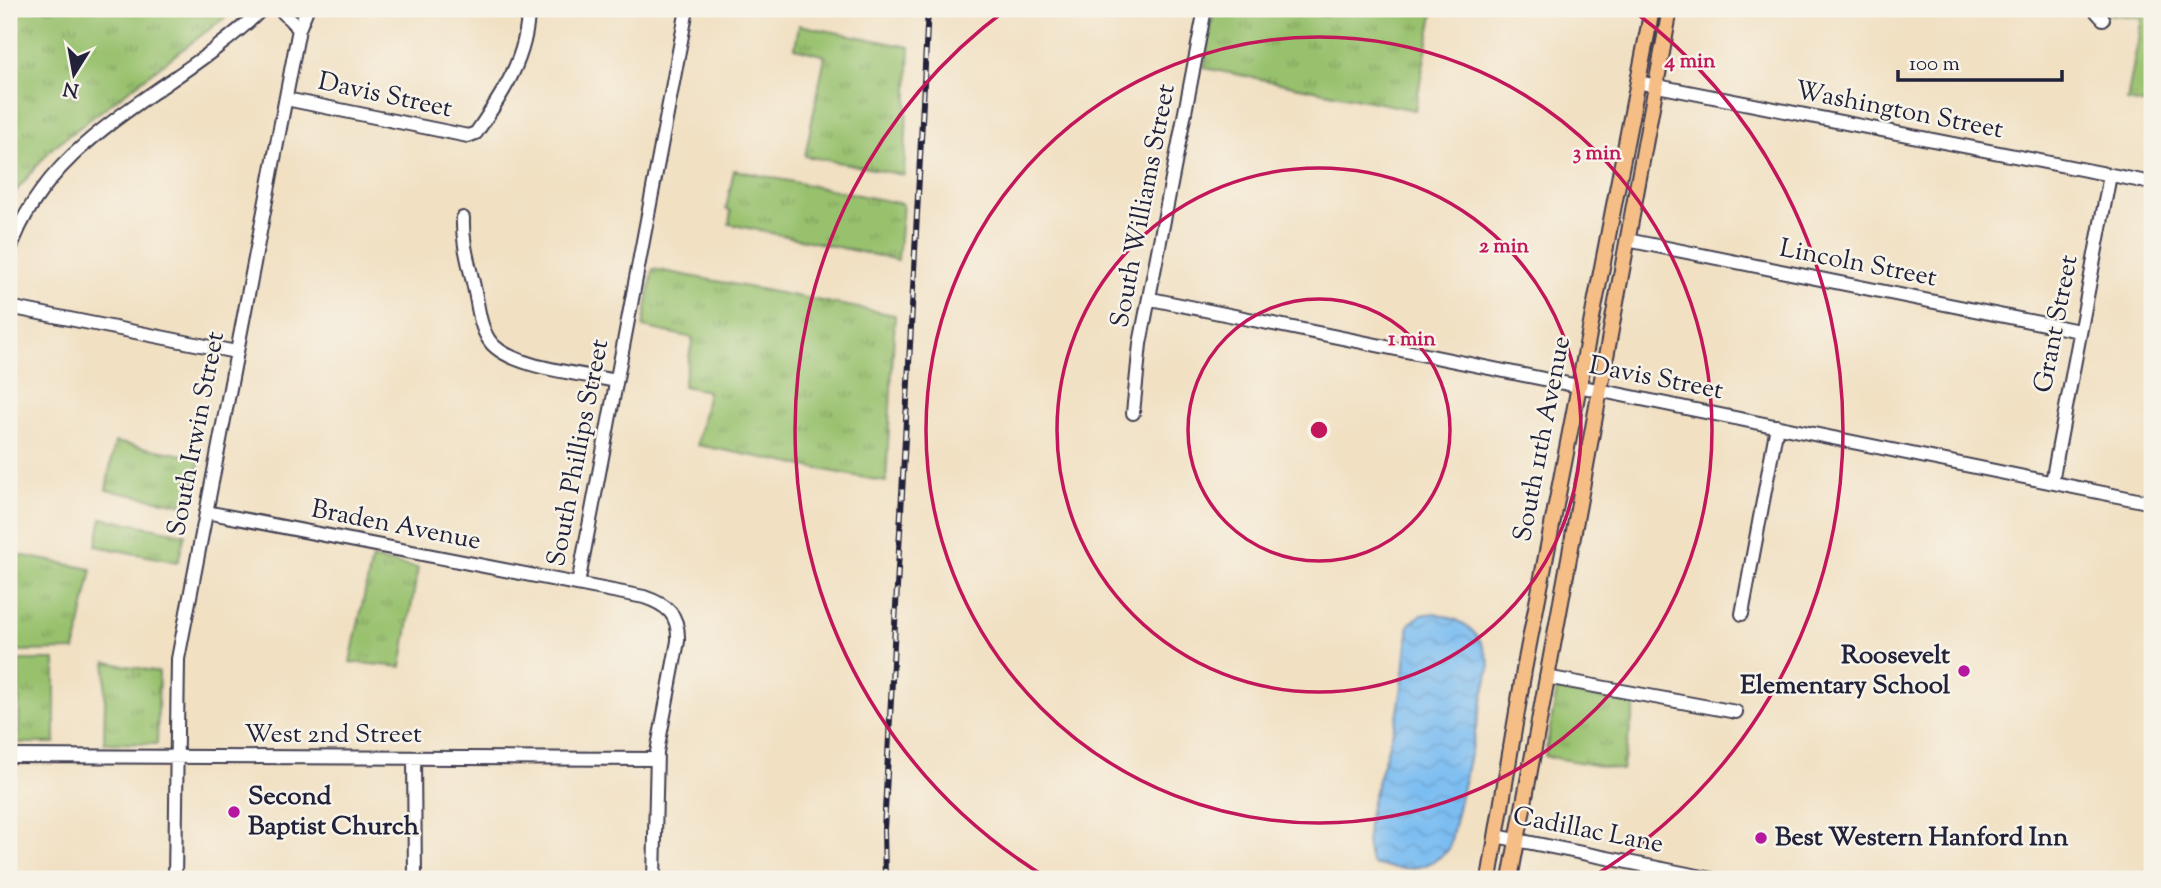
<svg xmlns="http://www.w3.org/2000/svg" width="2161" height="888" font-family="'Sorts Mill Goudy',serif">
<style>
.grass{fill:url(#grass-tufts);stroke:#5d7254;stroke-width:2}
.water{fill:url(#water-waves);stroke:#4f7096;stroke-width:2}
.lines{fill:none;stroke-linecap:round;stroke-linejoin:round}
.minor-casing{stroke:#413e4f;stroke-width:16}
.major-casing{stroke:#413e4f;stroke-width:18}
.minor{stroke:#fff;stroke-width:12}
.major{stroke:#f6be87;stroke-width:14}
.rail-casing{stroke:#22223b;stroke-width:6}
.rail{stroke:#f7f3e8;stroke-width:3.5;stroke-dasharray:10;stroke-linecap:butt}
.ring{fill:none;stroke:#c2185b;stroke-width:3.5}
.poi-dot{fill:#b5179e;stroke:#f7f3e8;stroke-width:2.5}
.labels{text-anchor:middle;dominant-baseline:central;stroke-width:5;stroke-linejoin:round;paint-order:stroke}
.street-label{font-size:26px;fill:#22223b;stroke:#f7f3e8}
.poi-label{font-size:26px;font-weight:bold;fill:#22223b;stroke:#f7f3e8;text-anchor:start}
.centre{fill:#c2185b;stroke:#f7f3e8;stroke-width:3.5}
.ring-label{font-size:21px;text-anchor:middle;font-weight:bold;fill:#c2185b;stroke:#f7f3e8;stroke-width:5;stroke-linejoin:round;paint-order:stroke}
</style>
<defs>
<pattern id="grass-tufts" width="24" height="20" patternUnits="userSpaceOnUse" patternTransform="scale(1.75)"><rect width="24" height="20" fill="#98c16d"/><path d="M3 7l-1-3M5 7V3M7 7l1-3M15 17l-1-3M17 17v-4M19 17l1-3" fill="none" stroke="#7c9c5b"/></pattern>
<pattern id="water-waves" width="16" height="10" patternUnits="userSpaceOnUse" patternTransform="scale(1.75)"><rect width="16" height="10" fill="#7cbdf1"/><path d="M0 5q4-4 8 0t8 0" fill="none" stroke="#6ba2d0"/></pattern>
</defs>
<rect width="100%" height="100%" fill="#f7f3e8"/>
<filter id="ink" filterUnits="userSpaceOnUse"><feTurbulence type="fractalNoise" baseFrequency=".0143" numOctaves="2"/><feDisplacementMap in="SourceGraphic" scale="14" xChannelSelector="R" yChannelSelector="G"/><feConvolveMatrix kernelMatrix="1 2 1 2 8 2 1 2 1" color-interpolation-filters="sRGB"/></filter>
<filter id="wash" filterUnits="userSpaceOnUse"><feTurbulence type="fractalNoise" baseFrequency=".00686" numOctaves="4" result="noise"/><feDisplacementMap in="SourceGraphic" scale="28" xChannelSelector="R" yChannelSelector="G"/><feGaussianBlur stdDeviation="1.57" result="paint"/><feColorMatrix in="noise" values="0 0 0 0 0 0 0 0 0 0 0 0 0 0 0 0 0 1.4 0 .05"/><feComposite in="paint" operator="in"/></filter>
<g filter="url(#wash)">
<rect width="100%" height="100%" fill="#f1e0c2"/>
<path class="grass" d="M9,9h227l-184,139 -39,47 -4,-1z
M1214,9h75l37,7 2,-7h106l-19,101 -211,-42z
M2106,9h46v97l-25,-5 15,-83 -32,-4z
M799,25l111,22 -6,128 -99,-19 20,-100 -30,-8z
M734,170l169,34 -5,56 -169,-36 2,-13 -5,-2z
M653,269l242,46 -9,167 -189,-37 11,-54 -25,-5 10,-48 -50,-11z
M115,442l85,16 -10,48 -84,-16z
M102,518l83,16 -7,28 -82,-16z
M9,553l83,16 -17,81 -62,1 1,-59h-5z
M372,559l46,9 -17,99 -51,-5z
M19,660h36v83h-36z
M106,662l53,10 -2,72 -53,-1z
M1557,690l78,15 -13,65 -77,-14z"/>
<path class="water" d="M1435,613c32,8 46,19 55,52l-41,184c-22,23 -47,22 -77,15 -18,-42 20,-114 27,-158 5,-27 7,-55 10,-82l12,-9z"/>
</g>
<g filter="url(#ink)">
<g class="lines">
<defs>
<path id="minor" d="M2094,9l9,10
M299,29l8,-20
M1637,82l515,101
M286,99l182,37 8,-3c26,-38 52,-76 52,-124
M463,218c-1,24 6,46 11,69 4,17 5,38 15,53 18,28 96,34 127,41
M1627,240l452,91
M9,253c39,-120 169,-161 253,-244
M1151,299l1001,204
M9,307l227,45
M1133,413l7,-69 65,-335
M2052,482l58,-307
M206,512l438,85c24,8 35,18 34,44l-21,111 -3,127
M578,584l109,-575
M1742,614l35,-188
M1546,677l190,35
M9,756l647,3
M414,758l1,121
M1496,836l217,43
M175,879l3,-220 121,-630 -19,-20"/>
<path id="major" d="M1489,879l35,-209 128,-661
M1510,879l160,-870"/>
</defs>
<use href="#minor" class="minor-casing"/>
<use href="#major" class="major-casing"/>
<use href="#minor" class="minor"/>
<use href="#major" class="major"/>
<defs>
<path id="rail" d="M885,879l-1,-49 44,-821"/>
</defs>
<use href="#rail" class="rail-casing"/>
<use href="#rail" class="rail"/>
</g>
</g>
<g class="ring">
<circle cx="1319" cy="430" r="131"/>
<circle cx="1319" cy="430" r="262"/>
<circle cx="1319" cy="430" r="393"/>
<path d="M1049 879A524 524 0 0 1 1007 9M1631 9A524 524 0 0 1 1589 879"/>
</g>
<g class="poi-dot">
<circle cx="1964" cy="671" r="7"/>
<circle cx="234" cy="812" r="7"/>
<circle cx="1761" cy="838" r="7"/>
</g>
<g class="labels">
<g class="street-label">
<text transform="translate(385 96) rotate(12)">Davis Street</text>
<text transform="translate(1899 111) rotate(11)">Washington Street</text>
<text transform="translate(1144 206) rotate(-79)">South Williams Street</text>
<text transform="translate(1858 264) rotate(11)">Lincoln Street</text>
<text transform="translate(2057 324) rotate(-79)">Grant Street</text>
<text transform="translate(1656 379) rotate(11)">Davis Street</text>
<text transform="translate(197 434) rotate(-79)">South Irwin Street</text>
<text transform="translate(1543 439) rotate(-79)">South 11th Avenue</text>
<text transform="translate(579 453) rotate(-79)">South Phillips Street</text>
<text transform="translate(396 526) rotate(11)">Braden Avenue</text>
<text x="333" y="735">West 2nd Street</text>
<text transform="translate(1588 831) rotate(11)">Cadillac Lane</text>
</g>
<g class="poi-label">
<text x="1950" y="656" text-anchor="end">Roosevelt<tspan x="1950" dy="30">Elementary School</tspan></text>
<text x="248" y="797">Second<tspan x="248" dy="30">Baptist Church</tspan></text>
<text x="1775" y="838">Best Western Hanford Inn</text>
</g>
</g>
<circle cx="1319" cy="430" r="10" class="centre"/>
<g class="ring-label">
<text x="1690" y="67">4 min</text>
<text x="1597" y="159">3 min</text>
<text x="1504" y="252">2 min</text>
<text x="1412" y="345">1 min</text>
</g>
<rect width="2161" height="888" fill="none" stroke="#f7f3e8" stroke-width="35"/>
<g transform="translate(74 74) rotate(191)" stroke="#f7f3e8" stroke-width="5" paint-order="stroke">
<path d="M0-5L12 26L0 18L-12 26Z" fill="#22223b"/>
<text y="-10" font-size="19" font-weight="bold" text-anchor="middle" fill="#22223b">N</text>
</g>
<path d="M1898 70v10h164v-10" fill="none" stroke="#22223b" stroke-width="3.5"/>
<text x="1909" y="70" font-size="21" fill="#22223b" stroke="#f7f3e8" stroke-width="5" paint-order="stroke">100 m</text>
</svg>
